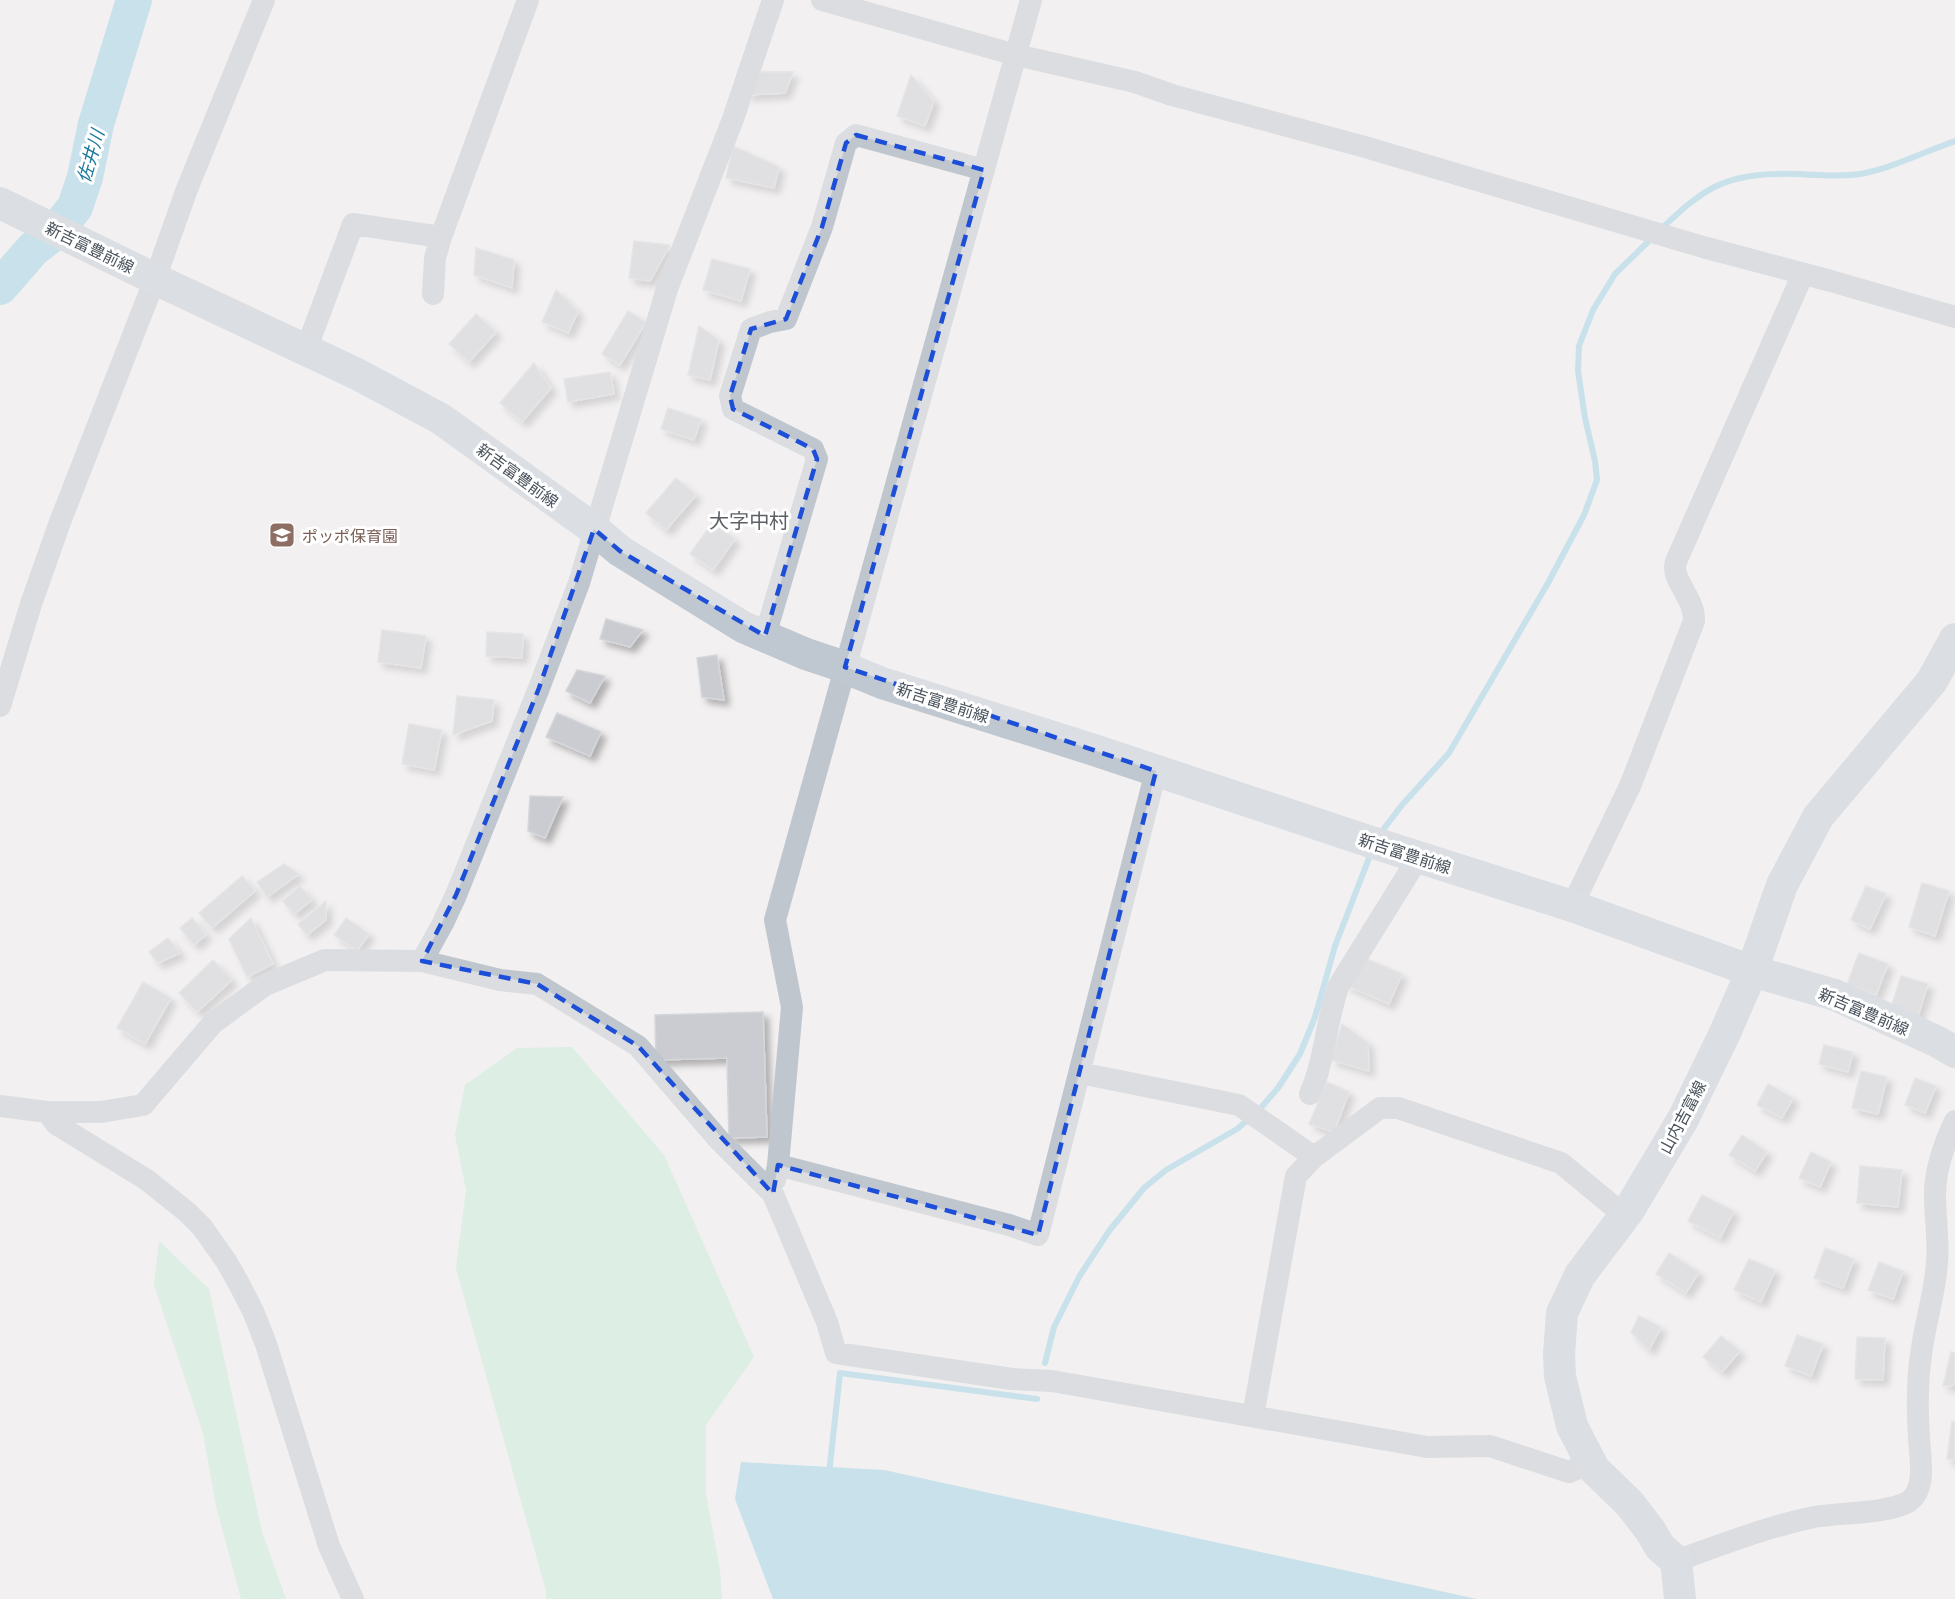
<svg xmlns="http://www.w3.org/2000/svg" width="1955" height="1599" font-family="Lato,'Noto Sans JP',sans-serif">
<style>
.green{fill:#c3ebd5}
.water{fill:#94cfe3}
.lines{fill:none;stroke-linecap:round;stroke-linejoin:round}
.stream{stroke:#94cfe3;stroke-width:6}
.river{stroke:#94cfe3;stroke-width:36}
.building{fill:#caccd2;stroke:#d4d6da;stroke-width:1.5;filter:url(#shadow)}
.street{stroke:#bfc6cd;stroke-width:22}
.secondary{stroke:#bfc7d1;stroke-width:32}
.marked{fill:none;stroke:#1d4ed8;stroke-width:4.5;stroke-dasharray:12 8;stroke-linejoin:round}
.labels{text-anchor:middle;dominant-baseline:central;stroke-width:6;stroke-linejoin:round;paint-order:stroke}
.street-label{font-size:16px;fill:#49525b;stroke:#fff}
.education-label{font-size:16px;fill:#785e54;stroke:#fff;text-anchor:start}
.water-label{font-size:18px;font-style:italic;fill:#1b7a9d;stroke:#fff}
.quarter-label{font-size:20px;fill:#5d6064;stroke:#fff}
</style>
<defs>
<filter id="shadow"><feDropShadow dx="5.5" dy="5.5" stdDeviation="3" flood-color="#0004"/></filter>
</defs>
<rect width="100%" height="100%" fill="#f2f0f0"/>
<path class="green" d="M572,1047l92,108 90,202 -48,68v69l14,76 2,29h-176v-8l-90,-323 10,-78 -11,-55 10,-50 52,-37z
M159,1241l50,48 53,243 24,67h-45l-25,-93 -13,-73 -49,-148z"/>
<path class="water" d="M741,1462l143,8 593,129h-704l-38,-100z"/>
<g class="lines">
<path class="stream" d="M1660,230c39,-37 60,-55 116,-56 25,-1 50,3 74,1 33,-2 73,-23 105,-34
M1379,835l23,-30 47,-52 99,-170 36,-68 13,-35 -2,-19 -10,-43 -7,-47 1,-25 14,-36 22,-36 38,-37
M1045,1363l9,-36 25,-50 30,-46 35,-43 22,-18 71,-41 22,-19 19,-22 22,-34 15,-37 20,-71 36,-93
M829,1474l11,-101 197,26"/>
<path class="river" d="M0,287l33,-38 22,-17 20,-25 10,-30 11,-53 38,-124"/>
</g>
<path class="building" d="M753,72h40l-8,21 -39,2z
M911,75l23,26 -9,25 -28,-10z
M733,146l46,21 -5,21 -48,-10z
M634,241l36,4 -20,36 -21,-3z
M476,248l38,12 -2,28 -38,-13z
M712,259l38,10 -9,32 -38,-11z
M556,290l22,22 -10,21 -26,-11z
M628,311l18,11 -26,43 -18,-11z
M476,314l20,18 -27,30 -20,-18z
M699,326l20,14 -9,40 -22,-5z
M534,363l17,25 -29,34 -22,-19z
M610,372l4,22 -46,8 -4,-23z
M668,408l33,11 -7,21 -33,-11z
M676,478l20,17 -30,35 -20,-17z
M712,523l23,16 -22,31 -23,-16z
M606,619l37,11 -13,17 -30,-8z
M382,630l44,6 -5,32 -43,-6z
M487,632l36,2 -1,24 -36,-2z
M717,655l7,45 -22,-3 -5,-39z
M577,670l28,6 -15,27 -24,-12z
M457,696l37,4 -2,21 -39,14z
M557,713l44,19 -11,24 -44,-19z
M409,724l33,6 -8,40 -32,-6z
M530,796l33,1 -18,41 -17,-7z
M284,864l15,10 -32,23 -10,-15z
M242,876l13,15 -43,37 -13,-15z
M1922,883l27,8 -14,45 -26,-9z
M300,886l12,14 -18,14 -11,-13z
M1866,886l20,8 -16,35 -19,-9z
M326,901v19l-19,15 -9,-11z
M192,918l14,17 -12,10 -14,-17z
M251,918l22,46 -26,13 -18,-38z
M346,918l23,16 -12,17 -23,-16z
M168,938l12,15 -22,10 -9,-11z
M1859,953l29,11 -12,31 -29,-11z
M1367,959l35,15 -13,30 -44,-19z
M213,960l19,20 -35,32 -18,-19z
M1901,976l27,8 -11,35 -27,-8z
M143,982l28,16 -26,46 -28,-16z
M763,1012l4,125 -38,1 -2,-80 -71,2 -1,-45z
M1342,1024l26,19 1,28 -38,-11z
M1824,1045l29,7 -5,20 -29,-8z
M1861,1071l26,6 -9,37 -26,-6z
M1915,1078l21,8 -11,27 -20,-8z
M1327,1082l22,10 -15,40 -25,-8z
M1768,1084l25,14 -11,20 -25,-13z
M1742,1135l25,17 -12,19 -26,-16z
M1811,1152l20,10 -11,25 -21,-9z
M1860,1166l42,4 -4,37 -41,-4z
M1702,1195l32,16 -14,27 -32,-17z
M1825,1248l29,11 -11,29 -29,-10z
M1669,1253l30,19 -13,21 -30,-19z
M1749,1259l26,11 -14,32 -27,-12z
M1879,1262l24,9 -10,28 -25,-9z
M1639,1316l22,11 -12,23 -18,-18z
M1797,1335l26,9 -12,32 -26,-10z
M1721,1336l19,15 -18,21 -19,-15z
M1857,1337l28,1 -2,42 -28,-1z
M1951,1352l4,1v32l-12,1z
M1952,1421l3,1v38l-8,-1z"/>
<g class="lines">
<path class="street" d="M822,0l194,55 119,27 37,13 193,52 338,100 128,34 124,36
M433,294l2,-36 6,-21
M306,350l47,-126 88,13 87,-237
M765,636l52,-177 -4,-10 -80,-40 -3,-13 21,-67 19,-7 16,-3 36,-92 24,-84 10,-8 128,35
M0,706l31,-102 29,-82 95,-243 32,-90 77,-189
M1572,906l58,-120 64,-165c1,-22 -20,-38 -19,-55 0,-3 2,-6 3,-9l125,-283
M422,961l78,19 37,4 101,62 81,94 54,54 54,128 9,31 176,26 40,2 375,66 63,-1 79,26 22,-9
M1080,1073l159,32 75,52
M1310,1094c15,-34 16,-72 28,-107l80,-129
M0,1106l47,6h54l42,-7 70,-82 52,-38 60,-25 97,1 21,-38 13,-28 83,-207 40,-105 88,-294 66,-170 40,-119
M47,1112l9,12 91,56 40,32 15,15 24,34 12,21 15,29 13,33 63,202 24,53
M778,1165l14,-158 -17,-87 256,-920
M775,1180l3,-15 231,60 29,10 118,-464
M1253,1416l43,-240 18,-19 66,-49h18l163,55 64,53
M1676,1561c45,-16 90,-34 138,-44 23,-4 76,-4 94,-15 19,-12 12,-44 11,-64 -2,-30 -2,-60 3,-90 4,-28 13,-56 15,-85 2,-23 -2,-45 -2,-68 0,-26 9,-51 20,-74"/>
<path class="secondary" d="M0,203l155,76 202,95 84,45 153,110 26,22 123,76 63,27 27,9 49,20 209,66 283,94 198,63 180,65 83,24 101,46 19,11
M1680,1599l-4,-38 -16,-14 -10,-17 -20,-26 -36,-35 -22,-43 -12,-50 -1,-22 3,-41 18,-38 49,-65 54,-91 41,-84 28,-64 30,-86 36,-68 114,-136 23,-42"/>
</g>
<path d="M0 0H1955V1599H0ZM856,135l128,35 -139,497 311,104 -118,464 -260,-70 -5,29 -135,-148 -101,-62 -115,-23 34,-66 83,-207 55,-159 26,22 145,85 52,-177 -4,-10 -80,-40 -3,-13 21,-67 35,-10 36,-92 24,-84z" fill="#f2f0f0" fill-opacity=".55" fill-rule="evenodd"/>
<path class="marked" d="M856,135l128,35 -139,497 311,104 -118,464 -260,-70 -5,29 -135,-148 -101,-62 -115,-23 34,-66 83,-207 55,-159 26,22 145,85 52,-177 -4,-10 -80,-40 -3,-13 21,-67 35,-10 36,-92 24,-84z"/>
<defs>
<symbol id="school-square" viewBox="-11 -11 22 22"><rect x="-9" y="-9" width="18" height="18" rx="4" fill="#8d6e63" stroke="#fff"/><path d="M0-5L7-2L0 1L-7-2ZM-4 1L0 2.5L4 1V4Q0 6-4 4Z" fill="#fff"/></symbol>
</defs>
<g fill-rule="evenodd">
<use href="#school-square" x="267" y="520" width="30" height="30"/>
</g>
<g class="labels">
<g class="street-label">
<text transform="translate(90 247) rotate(26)">新吉富豊前線</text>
<text transform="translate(518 475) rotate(36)">新吉富豊前線</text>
<text transform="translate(943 702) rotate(18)">新吉富豊前線</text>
<text transform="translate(1405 853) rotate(18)">新吉富豊前線</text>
<text transform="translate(1864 1011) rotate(23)">新吉富豊前線</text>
<text transform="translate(1682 1117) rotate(-62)">山内吉富線</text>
</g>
<g class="education-label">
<text x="302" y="535">ポッポ保育園</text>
</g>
<g class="water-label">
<text transform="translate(90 156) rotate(-74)">佐井川</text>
</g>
<g class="quarter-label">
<text x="749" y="520">大字中村</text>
</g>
</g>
</svg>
